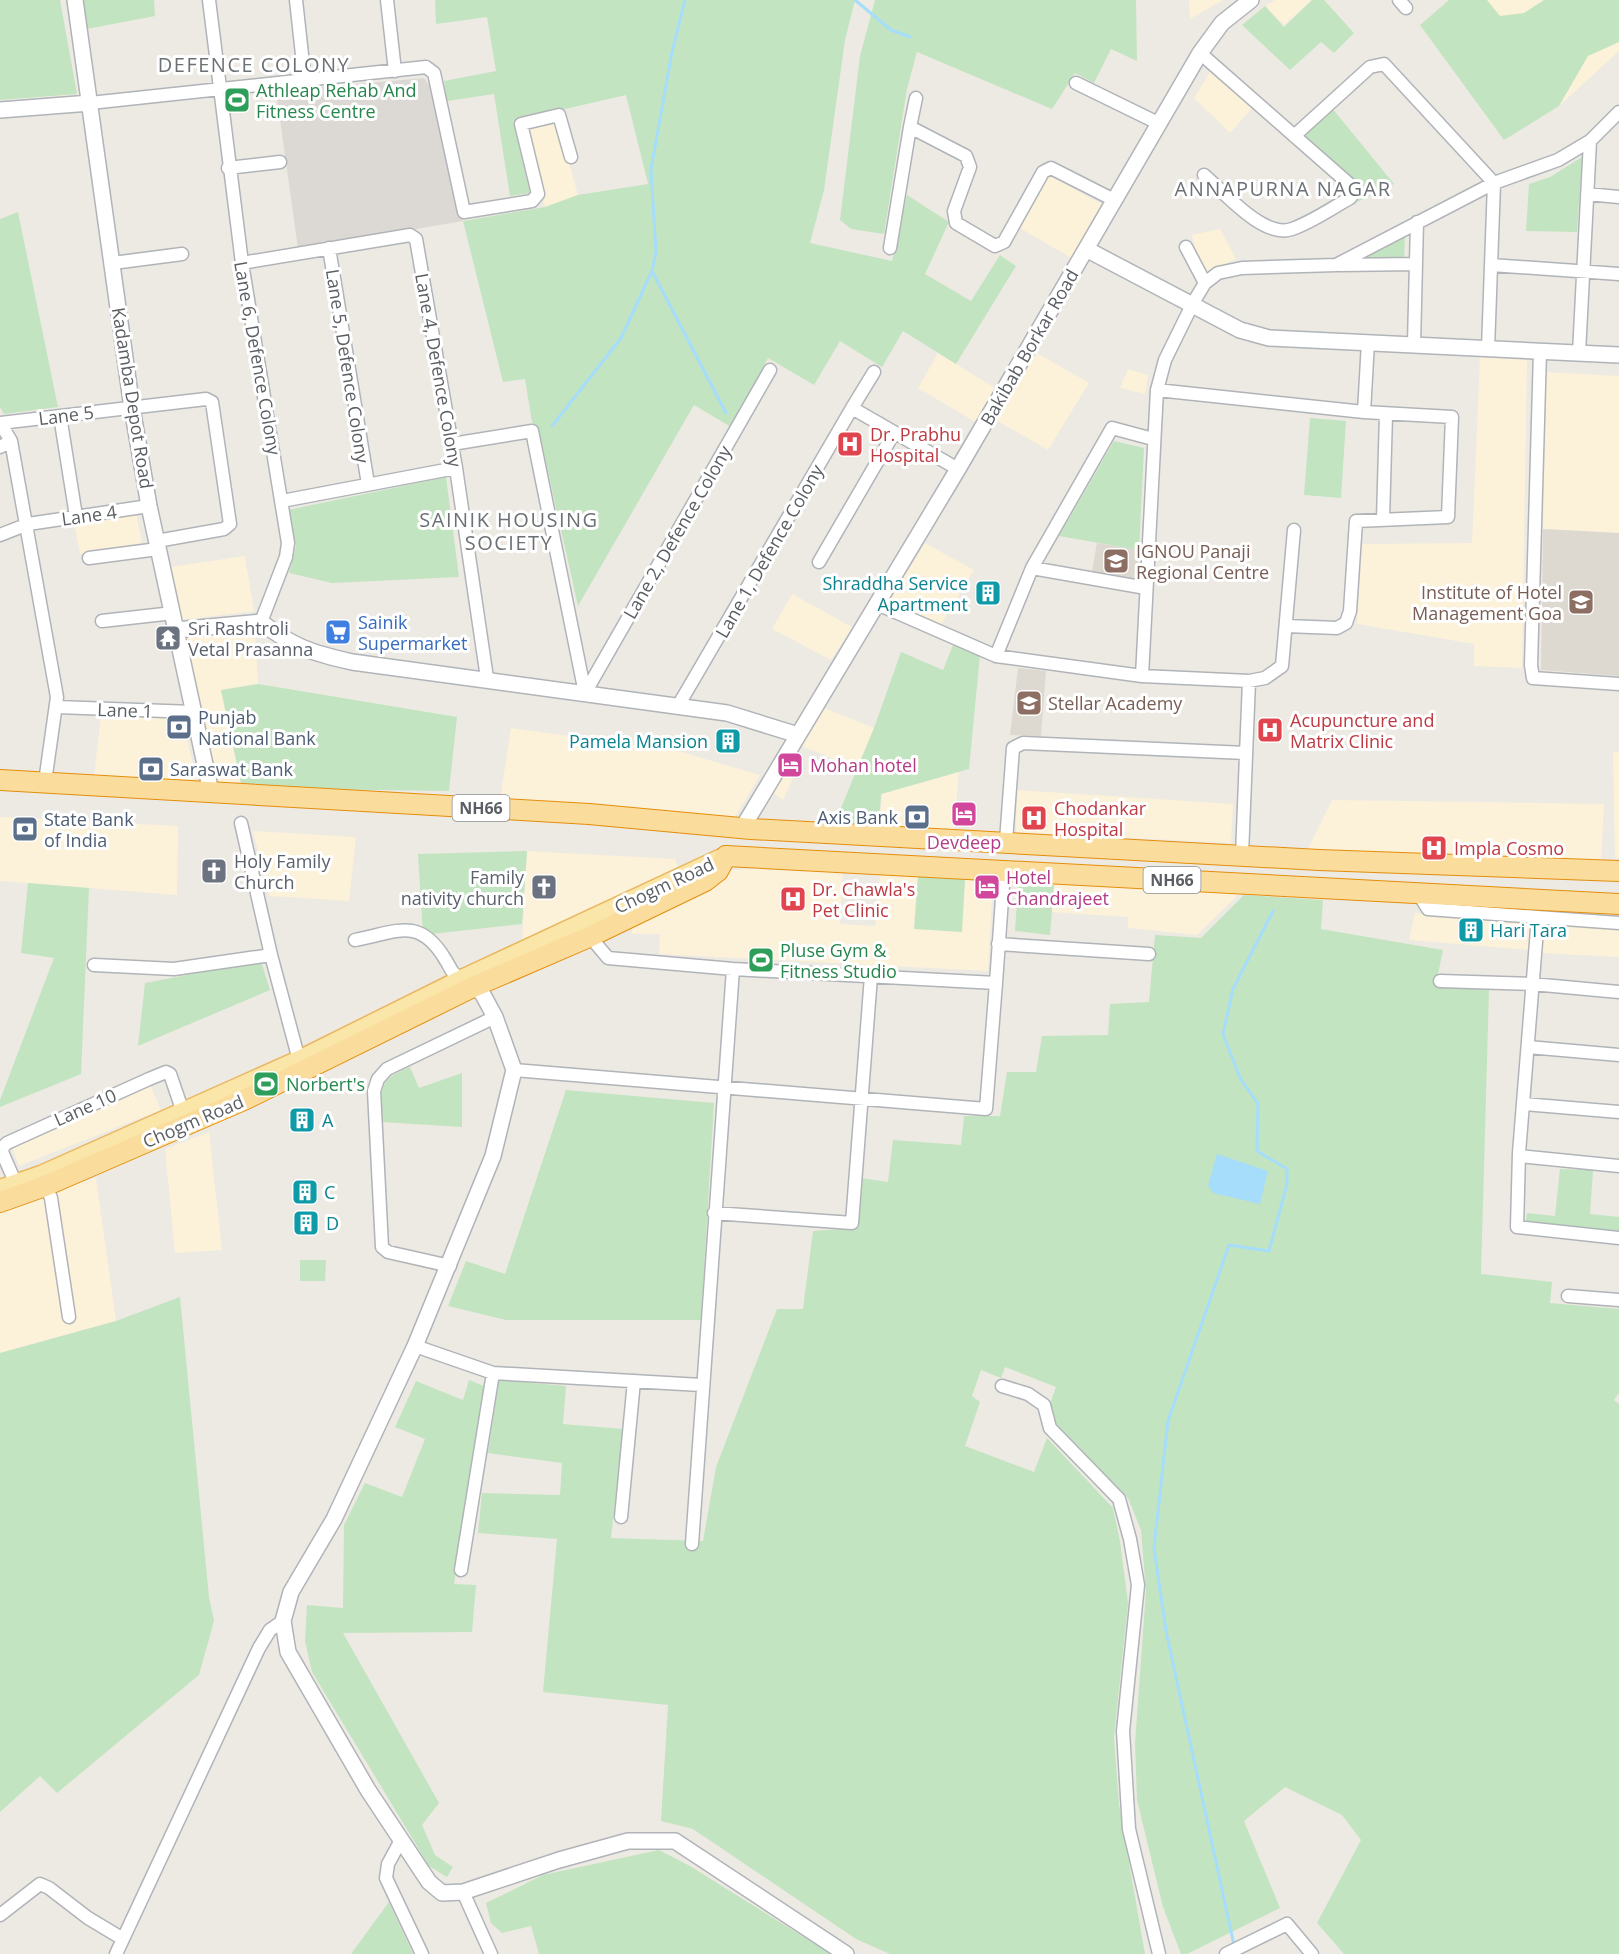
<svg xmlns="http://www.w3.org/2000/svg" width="1619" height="1954" font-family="'Open Sans',sans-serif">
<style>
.commercial{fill:#fcf1d9}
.industrial{fill:#dcd9d5}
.education{fill:#ddd9d1}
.green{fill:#c3e4c0}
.water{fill:#a5ddfb}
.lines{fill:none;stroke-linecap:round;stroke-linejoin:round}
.stream{stroke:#a5ddfb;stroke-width:3}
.minor-casing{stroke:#b0b4b8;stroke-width:15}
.tertiary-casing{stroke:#b0b4b8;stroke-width:18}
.primary-casing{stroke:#eab65e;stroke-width:21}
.trunk-casing{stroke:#e58d0b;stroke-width:22}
.minor{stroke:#fff;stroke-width:12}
.tertiary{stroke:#fff;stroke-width:15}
.primary{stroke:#fbe6aa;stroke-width:18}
.trunk{stroke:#fadd9c;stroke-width:20}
.labels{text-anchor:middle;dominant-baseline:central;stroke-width:6;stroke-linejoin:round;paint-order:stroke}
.shield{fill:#fff;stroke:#8c8f92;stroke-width:1.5}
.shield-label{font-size:16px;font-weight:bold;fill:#5b5f63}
.leisure-label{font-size:18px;fill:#27864d;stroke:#fff;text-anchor:start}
.street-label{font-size:18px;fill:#5b5f63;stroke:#fff}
.health-label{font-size:18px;fill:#be3a42;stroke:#fff;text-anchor:start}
.education-label{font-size:18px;fill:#785e54;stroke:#fff;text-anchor:start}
.culture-label{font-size:18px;fill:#0d838f;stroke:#fff;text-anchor:start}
.shop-label{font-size:18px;fill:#366cbe;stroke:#fff;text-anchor:start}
.worship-label{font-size:18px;fill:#5b616d;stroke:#fff;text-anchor:start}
.service-label{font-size:18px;fill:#4e5e75;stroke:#fff;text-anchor:start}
.hotel-label{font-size:18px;fill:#b23c85;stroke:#fff;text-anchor:start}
.neighbourhood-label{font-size:20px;letter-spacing:1.5px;fill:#6c7175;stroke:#fff}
</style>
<rect width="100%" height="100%" fill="#edeae3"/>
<path class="commercial" d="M1189,0h34l-33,19z
M1275,0h37l-28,25 -19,-19z
M1468,0h151v51l-60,55z
M1213,67l40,40 -23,26 -36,-35z
M557,119l21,76 -33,12 -19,-79z
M1049,175l52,29 -28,55 -55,-32z
M1220,229l16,30 -36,16 -8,-40z
M938,353l59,36 -20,34 -59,-35z
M1037,353l52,30 -41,67 -52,-30z
M1480,357l47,3 -5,308 -48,-2v-22l-117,-20 5,-80 110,-1z
M1128,369l20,6 -3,19 -25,-6z
M1546,372l73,4v157l-76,-4z
M136,512l6,31 -62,11 -6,-32z
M925,543l49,27 -34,56 -51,-25z
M245,556l9,55 -73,9 -11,-53z
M792,594l60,33 -21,33 -59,-31z
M255,628l3,56 -37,7 21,97 -28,-2 -30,-151z
M824,708l50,20 -17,40 -56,-22z
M101,715l81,2 16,69 -104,-9z
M511,728l167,23 82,24 -26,44 -234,-19z
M1613,752h6v106h-4z
M796,753l7,4 -20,43 -11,-8z
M959,772l-5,57 -75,-2 3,-33z
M1017,790l216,14 -2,39 -215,-11z
M1332,800l272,4 -3,59 -295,-10z
M0,817l178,9 -1,69 -177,-14z
M253,831l103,6 -7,64 -80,-5z
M527,851l148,8 4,11 -157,71z
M770,868l73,4 -3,52 35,2 5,-52 38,1 43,57 4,-53 28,3 -5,89 -329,-17 1,-20h-28v-6l48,-25 53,-33z
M1053,884l189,7 -45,44 -69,-7v-11l-77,-5z
M1415,913l115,6 -1,31 -120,-10z
M1541,921l78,3v33l-79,-4z
M150,1085l11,25 -142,56 -8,-21z
M209,1132l13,118 -47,3 -10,-104z
M96,1178l20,143 -116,32v-144z"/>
<path class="industrial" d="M424,78l8,12 31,131 -165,28 -22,-158z"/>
<path class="education" d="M1543,529l76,4v143l-78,-6z
M1097,543l42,7 -3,30 -44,-9z
M1018,668l28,3 -5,65 -31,-1z"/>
<path class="green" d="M0,0h60l17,94 -77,6z
M83,0h71l1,16 -68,13z
M435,0h420l-10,40 -21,150 -14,53 82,18 15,-66 42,27 -24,52 46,27 29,-46 16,11 -60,98 -53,-33 -21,36 -42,-26 -26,44 -46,-27 -37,69 -37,-22 -116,201 -40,-179 -6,-5 -7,-43 -22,3 -40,-161 82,-14 33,-12 70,-11 -22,-89 -113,26 17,72 -20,3 -16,-102 -47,7 -3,-20 52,-10 -9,-54 -51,7z
M875,0h261l1,61 -26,-12 -17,34 -19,-10 -23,36 -135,-57 -10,37 -23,145 -33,-5 -11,-9 20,-164z
M1312,0h12l30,33 -20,20 -13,-11 -31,28 -48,-45 23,-19 19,21z
M1449,0h38l13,16 24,-3 20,-13h75v42l-31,14 -29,50 -55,34 -84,-115z
M1332,108l62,76 -37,18 6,-13 -59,-54z
M1582,157l-5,75 -51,-1 3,-47 21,-7z
M18,212l40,195 -54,7 -4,-7v-188z
M1405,236l-1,24h-49z
M1310,418l36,3 -5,77 -37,-3z
M1114,441l30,7 -5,102 -80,-14z
M446,477l13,100 -127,6 -43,-10 7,-27 -8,-36z
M953,645l27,10 -11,114 -88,25 -2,33 -45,-2 40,-97 27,-76 42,18z
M258,684l199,33 -8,74 -207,-3 -21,-98z
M527,851l-5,73 -99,11 -5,-81z
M918,875l47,4 -3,53 -48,-3z
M28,883l61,5 -8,186 -81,33v-7l54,-142 -33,-5z
M1054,885l-4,50 -35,-4 3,-44z
M1244,895l79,5 -2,29 122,21 -7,34 53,6 -8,284 71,8 -2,21 69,6v84l-5,7 5,4v550h-275l-27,-31 44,-83 -19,-25 -57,-28 -41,34 36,87 -93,46h-6l-18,-47 -26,-107 -2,-57 11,-152 -5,-61 -13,-32 -62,-64 -22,-13 12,-34 -51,-20 -4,11 -20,-8 -9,26 8,6 -15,44 69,26 13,-34 66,70 7,33 8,62 -14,134 5,68 26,149h-255l-34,-15 -163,-110 -32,-8 7,-116 -125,-13 14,-153 -79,-6 4,-40 78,2 2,-32 -74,-10 11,-73 67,6 -3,38 60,5 -12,109 92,3 13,-74 61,-158h26l10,-78 41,-3 7,-50 27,4 5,-42 68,5 3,-29h36l7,-44h29l6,-36 66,-1 2,-31 39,-2 6,-67 46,3z
M261,961l9,29 -132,56 7,-63z
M410,1067l9,21 43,-15v54l-81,-5c1,-32 -5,-42 29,-55z
M566,1090l148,13 -13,217h-195l-58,-14 18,-45 39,13z
M1560,1169l33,1 -3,44 29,3v18l-94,-8 2,-14 28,3z
M300,1260h26l-1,21h-25z
M180,1297l29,300 5,24 -15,54 -142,118 -17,-17 -40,36v-459l116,-32z
M469,1380l15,6 -30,198 22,1 -4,47 -129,1 96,170 -17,22 13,30 18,12 -6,10 -18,-11 -117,-194 -7,-31 2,-36 36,3 1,-83 21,-42 37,14 23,-58 -30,-12 21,-46 47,19z
M659,1850l31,16 141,88h-292l-8,-28 -29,7 -11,-10 -5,-20 57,-28z
M389,1902l24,52h-62z"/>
<path class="water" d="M1217,1154l51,17 -8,33 -47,-11 -5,-8z"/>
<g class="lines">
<path class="stream" d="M855,0l36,30 19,7
M652,271l74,142
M552,426l69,-88 31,-67 4,-19 -5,-83 21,-117 13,-52
M1234,1945l-68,-314 -12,-83 14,-127 61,-176 40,6 18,-67v-15l-30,-18 1,-47 -18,-26 -17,-44 10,-45 40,-78"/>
<defs>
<path id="minor" d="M209,0l33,263 46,280 -2,14 -25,65
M296,0l9,82
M387,0l8,71
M1399,0l7,8
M1200,53l156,137 -6,8c-18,10 -38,24 -58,31 -28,10 -67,-36 -88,-54
M1076,83l84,41
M90,103l336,-36 8,6 30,139 68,-11 6,-7 -17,-70 38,-9 12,42
M910,127l6,-29
M1294,136l76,-69 14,-3 110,119 -6,166
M228,168l52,-6
M1587,194l32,3
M1186,247l19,36
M329,248l39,236
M890,248l20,-121 56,29 4,11 -16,44 2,12 39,23 9,-4 39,-70 8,-4 63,32
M113,263l69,-9
M242,263l168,-28 6,4 40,229 31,210
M1339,265l77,-1
M1491,265l128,9
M1414,344l3,-122
M1540,351l-9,314 2,13 86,6
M1579,353l11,-212
M1157,390l207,22 88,5 -4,100 -92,4 -6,90 -4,12 -9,5 -51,-2
M852,408l22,-36
M1364,412l4,-70
M60,416l16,100
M0,423l206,-24 6,3 18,122 -6,5 -67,12
M0,423l11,18 46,256 -12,85
M452,444l80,-13 53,262
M0,447l11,-6
M282,501l174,-33
M1383,519l3,-105
M0,535l28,-11 121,-18
M89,558l69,-9
M819,562l75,-129
M1032,568l114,20
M877,604l119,52 146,20 107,5 16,-3 17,-12 12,-136
M102,621l71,-8
M996,656l36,-88 80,-140 41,11
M1142,676l15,-286 8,-30 28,-57 12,-20 13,-10 24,-5 94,-3 158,-82 64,-23 32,-19 29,-29
M585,693l185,-323
M678,706l174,-298 106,61
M57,707l136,5
M241,823l30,132 28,105
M1006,841l7,-93 10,-5 223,10
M1242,855l7,-174
M1418,893l10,16 191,14
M1538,917l-19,236 -2,74 102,11
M587,933l21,25 125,11 263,14 8,-112
M355,940c42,-8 64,-24 90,19 6,9 6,15 17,20
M998,944l151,10
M94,965l80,4 97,-14
M1440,981l92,3 87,8
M1528,1047l91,8
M514,1070l472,39 10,-126
M1523,1104l96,8
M1519,1156l100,10
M44,1182l7,16 18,119
M16,1184l-14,-32 1,-5 4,-4 142,-64 17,-7 4,2 13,38
M714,1213l138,10 19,-247
M450,1266l-62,-14 -6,-5 -8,-156 4,-12 9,-10 108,-52
M1568,1296l51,4
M415,1346l78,27 208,12
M1002,1386l26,8 16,11 6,23 69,71 11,40 8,46 -15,146 6,98 30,125
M621,1517l13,-136
M692,1544l41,-575
M461,1570l32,-197
M401,1840l-13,24 -2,14 36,76
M463,1892l28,62
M0,1915l40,-31 9,4 39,30 35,21
M116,1954l143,-306 11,-18 13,-9
M1226,1954l61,-30 25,30"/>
<path id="tertiary" d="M75,0l57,408 17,98 62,286
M0,110l90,-7
M1086,249l154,81 29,8 350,17
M176,630l85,-8c32,25 51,31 91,40l375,51 71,22
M743,827l215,-358 242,-416 22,-30 29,-23
M466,982l16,11 13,24 19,53 -21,86 -78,190 -81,173 -43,73 -8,29 5,31 80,138 61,92 13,11 21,-1 96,-32 69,-19h47l171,113"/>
<path id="primary" d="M0,1189l41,-14 258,-115 163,-81 264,-123"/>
<path id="trunk" d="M0,780l589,34 162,15 568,31 300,11
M0,1202l45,-16 201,-87 227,-112 116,-50 116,-56 13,-10 8,-15 893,48"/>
</defs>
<use href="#minor" class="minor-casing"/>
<use href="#tertiary" class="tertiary-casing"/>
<use href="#primary" class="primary-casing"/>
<use href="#trunk" class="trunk-casing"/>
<use href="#minor" class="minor"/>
<use href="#tertiary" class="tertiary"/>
<use href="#primary" class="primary"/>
<use href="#trunk" class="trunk"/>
</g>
<defs>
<symbol id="stadium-square" viewBox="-11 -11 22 22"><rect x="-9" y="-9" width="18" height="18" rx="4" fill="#2e9e5b" stroke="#fff"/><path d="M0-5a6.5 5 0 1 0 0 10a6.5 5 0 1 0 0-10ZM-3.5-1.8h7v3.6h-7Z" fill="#fff"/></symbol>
<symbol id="hospital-square" viewBox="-11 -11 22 22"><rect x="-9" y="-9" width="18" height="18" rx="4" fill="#e0444e" stroke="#fff"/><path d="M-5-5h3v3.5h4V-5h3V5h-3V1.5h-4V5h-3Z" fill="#fff"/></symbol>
<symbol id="university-square" viewBox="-11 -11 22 22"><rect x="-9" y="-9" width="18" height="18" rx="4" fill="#8d6e63" stroke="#fff"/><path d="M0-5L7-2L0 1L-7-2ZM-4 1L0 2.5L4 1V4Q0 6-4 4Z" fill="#fff"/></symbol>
<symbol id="building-square" viewBox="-11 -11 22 22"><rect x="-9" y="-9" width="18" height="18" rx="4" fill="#0f9aa8" stroke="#fff"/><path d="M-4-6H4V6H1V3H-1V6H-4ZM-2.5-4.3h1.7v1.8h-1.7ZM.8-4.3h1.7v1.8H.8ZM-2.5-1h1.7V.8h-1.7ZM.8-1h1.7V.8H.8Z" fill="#fff"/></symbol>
<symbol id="supermarket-square" viewBox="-11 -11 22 22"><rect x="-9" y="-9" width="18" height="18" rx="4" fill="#3f7fe0" stroke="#fff"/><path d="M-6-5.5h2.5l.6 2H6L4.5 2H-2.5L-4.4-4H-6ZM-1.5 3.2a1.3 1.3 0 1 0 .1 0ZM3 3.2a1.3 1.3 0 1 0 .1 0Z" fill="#fff"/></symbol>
<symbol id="temple-square" viewBox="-11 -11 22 22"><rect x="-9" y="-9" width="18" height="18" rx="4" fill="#6b7280" stroke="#fff"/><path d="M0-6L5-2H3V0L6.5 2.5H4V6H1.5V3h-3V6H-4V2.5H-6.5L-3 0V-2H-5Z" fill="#fff"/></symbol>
<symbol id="school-square" viewBox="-11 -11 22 22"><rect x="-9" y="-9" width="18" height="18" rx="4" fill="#8d6e63" stroke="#fff"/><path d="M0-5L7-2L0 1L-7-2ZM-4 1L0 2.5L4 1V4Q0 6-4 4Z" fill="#fff"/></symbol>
<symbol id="bank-square" viewBox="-11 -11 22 22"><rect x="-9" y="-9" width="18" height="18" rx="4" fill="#5c6f8a" stroke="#fff"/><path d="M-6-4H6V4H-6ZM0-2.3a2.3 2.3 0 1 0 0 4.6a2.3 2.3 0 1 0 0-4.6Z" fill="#fff"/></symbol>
<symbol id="hotel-square" viewBox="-11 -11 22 22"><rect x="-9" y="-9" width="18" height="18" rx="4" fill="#d1479c" stroke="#fff"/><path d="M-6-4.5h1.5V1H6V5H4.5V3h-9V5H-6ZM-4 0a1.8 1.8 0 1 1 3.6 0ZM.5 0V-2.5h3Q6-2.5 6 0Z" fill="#fff"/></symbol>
<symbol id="church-square" viewBox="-11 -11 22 22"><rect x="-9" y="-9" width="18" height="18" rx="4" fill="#6b7280" stroke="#fff"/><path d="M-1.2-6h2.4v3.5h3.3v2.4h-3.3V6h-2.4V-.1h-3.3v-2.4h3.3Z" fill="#fff"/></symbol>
</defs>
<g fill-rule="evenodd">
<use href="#stadium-square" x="222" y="85" width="30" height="30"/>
<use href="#hospital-square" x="835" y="429" width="30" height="30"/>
<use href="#university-square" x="1101" y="546" width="30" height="30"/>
<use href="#building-square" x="973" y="578" width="30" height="30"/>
<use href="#university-square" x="1566" y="587" width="30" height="30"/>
<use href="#supermarket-square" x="323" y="617" width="30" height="30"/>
<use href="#temple-square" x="153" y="623" width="30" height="30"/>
<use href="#school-square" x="1014" y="688" width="30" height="30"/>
<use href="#bank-square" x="164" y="712" width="30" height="30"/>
<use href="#hospital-square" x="1255" y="715" width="30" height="30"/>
<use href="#building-square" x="713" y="726" width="30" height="30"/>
<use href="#hotel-square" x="775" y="750" width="30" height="30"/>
<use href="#bank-square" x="136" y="754" width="30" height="30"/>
<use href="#hotel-square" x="949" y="799" width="30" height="30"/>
<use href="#bank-square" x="902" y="802" width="30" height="30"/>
<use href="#hospital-square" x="1019" y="803" width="30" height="30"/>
<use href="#bank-square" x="10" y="814" width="30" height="30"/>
<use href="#hospital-square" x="1419" y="833" width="30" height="30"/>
<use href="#church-square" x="199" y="856" width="30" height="30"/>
<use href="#church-square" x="529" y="872" width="30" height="30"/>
<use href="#hotel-square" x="972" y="872" width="30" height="30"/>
<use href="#hospital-square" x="778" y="884" width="30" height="30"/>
<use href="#building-square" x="1456" y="915" width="30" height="30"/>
<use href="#stadium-square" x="746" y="945" width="30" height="30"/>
<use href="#stadium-square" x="251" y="1069" width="30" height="30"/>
<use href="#building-square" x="287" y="1105" width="30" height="30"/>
<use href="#building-square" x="290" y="1177" width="30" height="30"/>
<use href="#building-square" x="291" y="1208" width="30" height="30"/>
</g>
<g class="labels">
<g class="shield">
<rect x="452.5" y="795" width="57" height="26" rx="4.5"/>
<rect x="1143.5" y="867" width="57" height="26" rx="4.5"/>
</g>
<g class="shield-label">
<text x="481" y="808">NH66</text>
<text x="1172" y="880">NH66</text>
</g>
<g class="leisure-label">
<text x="256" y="90">Athleap Rehab And<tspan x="256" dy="21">Fitness Centre</tspan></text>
<text x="780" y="950">Pluse Gym &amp;<tspan x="780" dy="21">Fitness Studio</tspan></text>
<text x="286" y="1084">Norbert's</text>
</g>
<g class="street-label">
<text transform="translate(1029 347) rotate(-60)">Bakibab Borkar Road</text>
<text transform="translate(258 358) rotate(80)">Lane 6, Defence Colony</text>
<text transform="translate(348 366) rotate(81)">Lane 5, Defence Colony</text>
<text transform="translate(439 370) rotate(80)">Lane 4, Defence Colony</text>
<text transform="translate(133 398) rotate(81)">Kadamba Depot Road</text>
<text transform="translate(66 415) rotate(-7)">Lane 5</text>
<text transform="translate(89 515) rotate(-8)">Lane 4</text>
<text transform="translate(677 532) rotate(-60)">Lane 2, Defence Colony</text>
<text transform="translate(769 551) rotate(-60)">Lane 1, Defence Colony</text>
<text transform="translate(125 710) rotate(2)">Lane 1</text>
<text transform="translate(664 885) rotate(-25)">Chogm Road</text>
<text transform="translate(85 1107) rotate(-24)">Lane 10</text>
<text transform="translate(193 1121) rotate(-23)">Chogm Road</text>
</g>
<g class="health-label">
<text x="870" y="434">Dr. Prabhu<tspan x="870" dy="21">Hospital</tspan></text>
<text x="1290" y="720">Acupuncture and<tspan x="1290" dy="21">Matrix Clinic</tspan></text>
<text x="1054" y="808">Chodankar<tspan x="1054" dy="21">Hospital</tspan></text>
<text x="1454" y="848">Impla Cosmo</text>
<text x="812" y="889">Dr. Chawla's<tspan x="812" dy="21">Pet Clinic</tspan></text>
</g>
<g class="education-label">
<text x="1136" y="551">IGNOU Panaji<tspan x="1136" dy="21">Regional Centre</tspan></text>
<text x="1562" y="592" text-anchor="end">Institute of Hotel<tspan x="1562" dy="21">Management Goa</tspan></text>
<text x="1048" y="703">Stellar Academy</text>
</g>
<g class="culture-label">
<text x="968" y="583" text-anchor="end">Shraddha Service<tspan x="968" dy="21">Apartment</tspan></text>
<text x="708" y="741" text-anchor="end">Pamela Mansion</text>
<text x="1490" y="930">Hari Tara</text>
<text x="322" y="1120">A</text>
<text x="324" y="1192">C</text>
<text x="326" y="1223">D</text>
</g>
<g class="shop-label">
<text x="358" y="622">Sainik<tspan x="358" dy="21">Supermarket</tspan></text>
</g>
<g class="worship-label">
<text x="188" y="628">Sri Rashtroli<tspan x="188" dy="21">Vetal Prasanna</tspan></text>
<text x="234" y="861">Holy Family<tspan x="234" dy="21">Church</tspan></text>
<text x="524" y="877" text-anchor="end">Family<tspan x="524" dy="21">nativity church</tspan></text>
</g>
<g class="service-label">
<text x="198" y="717">Punjab<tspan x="198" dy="21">National Bank</tspan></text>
<text x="170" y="769">Saraswat Bank</text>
<text x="898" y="817" text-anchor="end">Axis Bank</text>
<text x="44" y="819">State Bank<tspan x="44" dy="21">of India</tspan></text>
</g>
<g class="hotel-label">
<text x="810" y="765">Mohan hotel</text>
<text x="964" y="842" text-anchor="middle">Devdeep</text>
<text x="1006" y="877">Hotel<tspan x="1006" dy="21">Chandrajeet</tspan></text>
</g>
<g class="neighbourhood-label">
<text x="254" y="64">DEFENCE COLONY</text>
<text x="1283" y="188">ANNAPURNA NAGAR</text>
<text x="509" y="519">SAINIK HOUSING<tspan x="509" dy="23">SOCIETY</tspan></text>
</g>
</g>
</svg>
